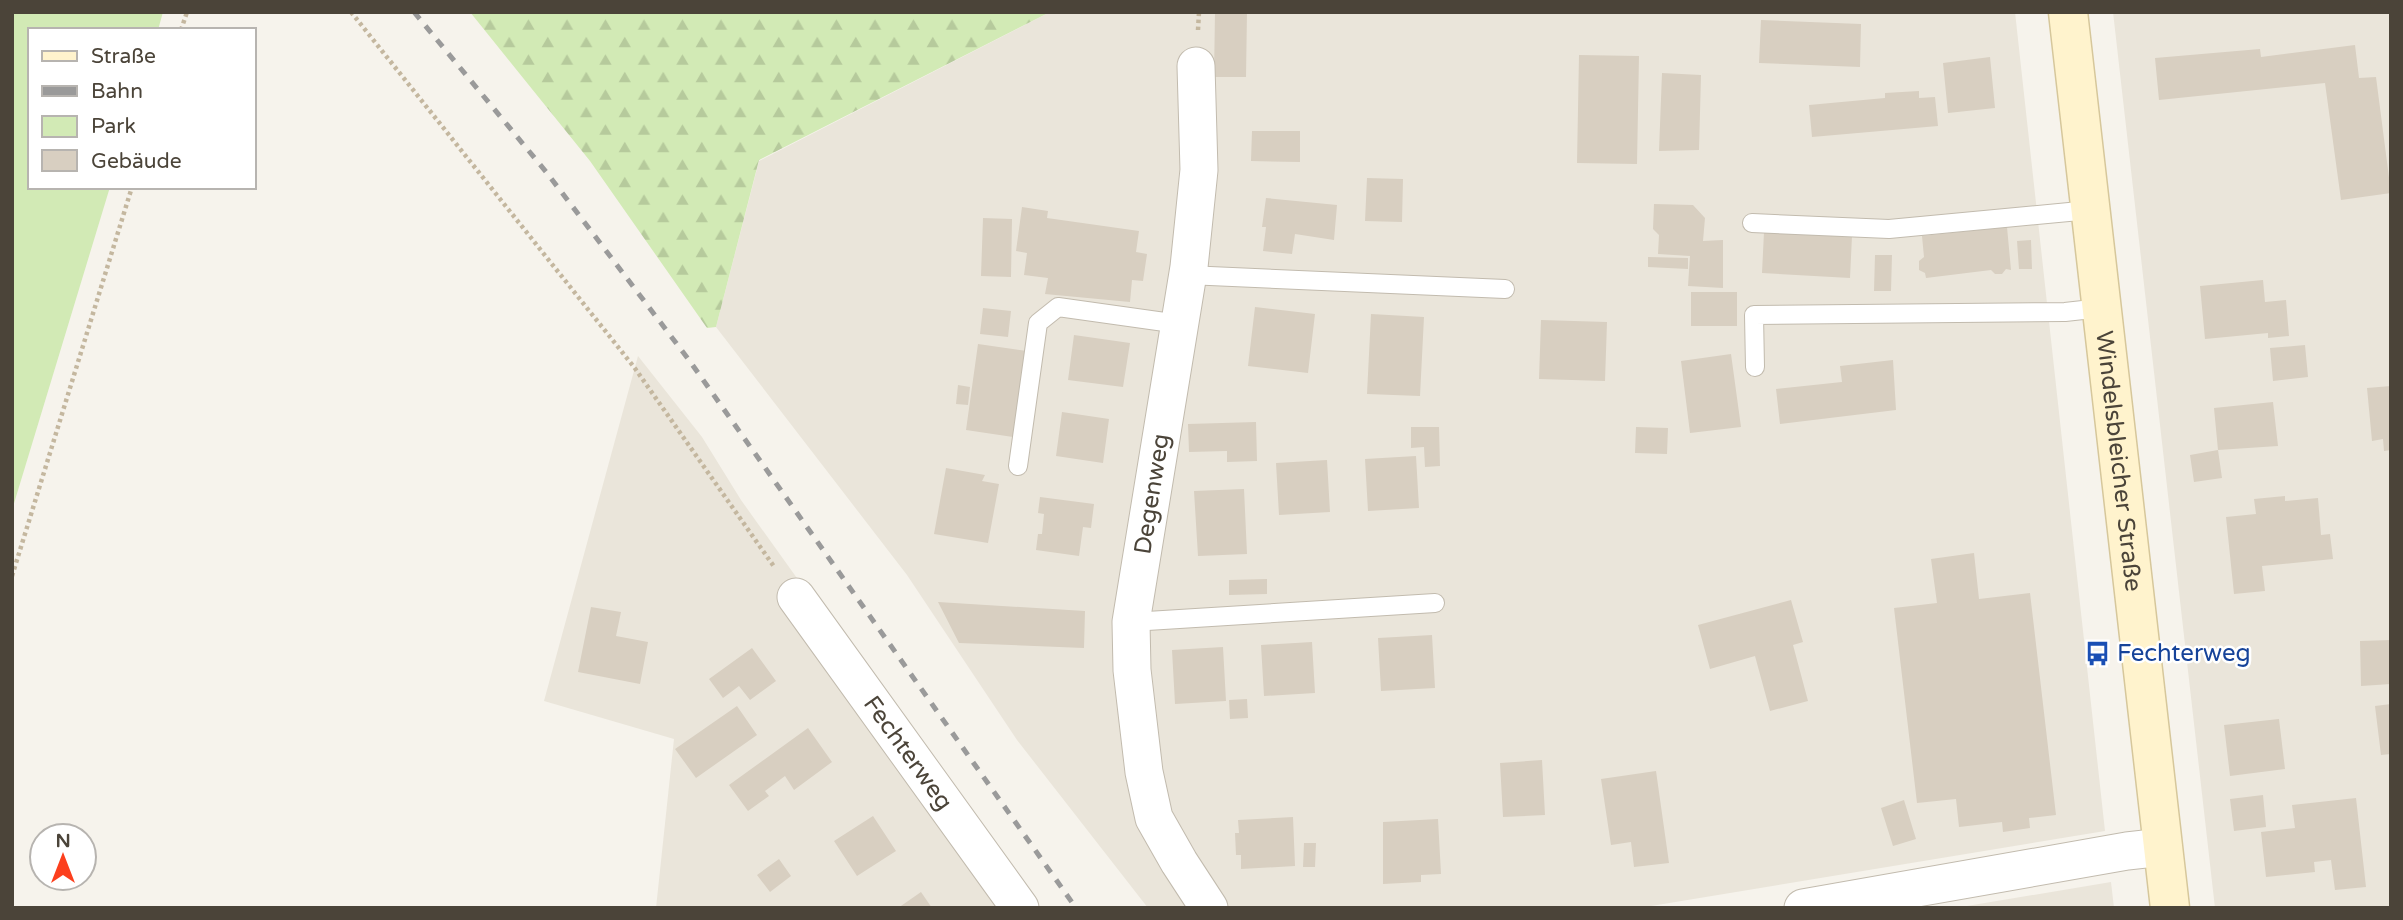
<svg xmlns="http://www.w3.org/2000/svg" width="2403" height="920" font-family="'Varela Round',sans-serif">
<style>
.residential{fill:#eae5da}
.green{fill:#d2eab5}
.forest{fill:url(#forest-firs)}
.building{fill:#d8cfc1}
.lines{fill:none;stroke-linecap:round;stroke-linejoin:round}
.lane-casing{stroke:#c2bbae;stroke-width:20}
.street-casing{stroke:#c2bbae;stroke-width:39}
.secondary-casing{stroke:#d6c79b;stroke-width:41}
.path{stroke:#c4b79f;stroke-width:4.5;stroke-dasharray:3.5 3.5;stroke-linecap:butt}
.lane{stroke:#fff;stroke-width:18}
.street{stroke:#fff;stroke-width:37}
.secondary{stroke:#fff3cd;stroke-width:38}
.rail{stroke:#9a9a9a;stroke-width:5;stroke-dasharray:9 9;stroke-linecap:butt}
.labels{text-anchor:middle;dominant-baseline:central;stroke-width:5;stroke-linejoin:round;paint-order:stroke}
.street-label{font-size:24px;fill:#4b4439;stroke:#fff}
.transit-label{font-size:24px;fill:#164399;stroke:#fff;text-anchor:start}
</style>
<defs>
<pattern id="forest-firs" width="22" height="20" patternUnits="userSpaceOnUse" patternTransform="scale(1.75)"><rect width="22" height="20" fill="#d2eab5"/><path d="M5 1l3.5 6h-7zM16 11l3.5 6h-7z" fill="#b6ca9c"/></pattern>
</defs>
<rect width="100%" height="100%" fill="#f6f3ec"/>
<path class="residential" d="M1050,12h965l90,819 -466,77h-491l-131,-168 -110,-165 -191,-248 43,-166z
M2113,12h278v896h-176z
M638,356l64,81 39,63 292,408h-377l18,-169 -130,-38z
M2111,882l3,26h-159z"/>
<path class="green" d="M12,12h151l-5,18h-128v157h80l-98,323z"/>
<path class="forest" d="M470,12h580l-291,148 -43,167 -9,1 -117,-167z"/>
<path class="building" d="M1215,12h32l-1,65h-32z
M1761,20l100,4 -1,43 -101,-4z
M2355,45l4,33 17,-1 15,116 -50,7 -16,-117 -166,17 -4,-42 105,-9 1,8z
M1579,55l60,1 -2,108 -60,-1z
M1990,57l5,51 -47,5 -5,-50z
M1662,73l39,2 -2,75 -40,1z
M1919,91v7l16,-1 3,29 -126,11 -3,-32 76,-7v-5z
M1252,131h48v31l-49,-1z
M1367,178l36,1 -1,43 -37,-1z
M1266,198l71,7 -3,35 -39,-6 -3,20 -29,-3 3,-24h-4z
M1654,204l39,1 12,13 -2,23 20,-1v48l-35,-2 2,-30 -32,-2 1,-19 -6,-6z
M1022,207l26,4 -1,7 92,13 -3,21 11,2 -4,27 -11,-1 -2,22 -85,-8 3,-16 -24,-3 3,-22 -11,-2z
M983,218l29,1 -1,58 -30,-1z
M2007,227l4,43 -5,-1 -4,5h-7l-4,-4 -65,8 -1,-5 -6,-3v-9l5,-4 -2,-21z
M1764,232l88,4 -2,42 -88,-5z
M2031,240l1,29h-13l-2,-28z
M1875,255h17l-1,36h-17z
M1648,257l40,1v11l-40,-2z
M2263,280l2,22 21,-2 3,36 -21,2v-5l-63,6 -5,-53z
M1691,292h46v34h-46z
M1255,307l60,7 -7,59 -60,-7z
M983,308l28,3 -3,26 -28,-3z
M1371,314l53,3 -4,79 -53,-2z
M1541,320l66,2 -2,59 -66,-2z
M1074,335l56,8 -7,44 -55,-7z
M978,344l49,7 -14,86 -47,-7z
M2305,345l3,32 -35,4 -3,-33z
M1731,354l10,73 -51,6 -9,-72z
M1893,360l3,50 -116,14 -4,-35 66,-7 -2,-16z
M958,385l12,2 -2,18 -12,-1z
M2391,386v64l-7,1 -1,-12 -11,2 -5,-53z
M2273,402l5,44 -60,4 -4,-42z
M1062,412l47,7 -6,44 -47,-7z
M1256,422l1,39 -30,1v-11l-38,1 -1,-28z
M1411,427h28l1,39 -15,1 -1,-20 -13,1z
M1636,427l32,1 -1,26 -32,-1z
M2218,450l4,28 -28,4 -4,-27z
M1416,456l3,52 -51,3 -3,-52z
M1327,460l3,52 -51,3 -3,-52z
M946,468l39,7 -3,6 17,3 -11,59 -54,-9z
M1244,489l3,65 -49,2 -4,-65z
M2285,496v5l33,-3 3,37 9,-1 3,25 -71,7 3,25 -31,3 -8,-77 30,-3 -2,-15z
M1040,497l54,7 -3,24 -8,-1 -4,29 -43,-6 2,-16h4l2,-20 -6,-1z
M1974,553l5,46 51,-6 26,222 -27,3 1,10 -27,4 -1,-10 -43,5 -3,-28 -39,4 -23,-195 43,-5 -6,-44z
M1267,579v15l-38,1v-15z
M1791,600l12,42 -10,3 15,56 -38,10 -15,-55 -45,13 -12,-44z
M938,602l147,9 -1,37 -125,-5z
M591,607l30,5 -5,24 32,6 -8,42 -62,-12z
M1432,635l3,53 -54,3 -3,-53z
M2391,640v44l-30,2 -1,-45z
M1312,642l3,51 -51,3 -3,-51z
M1223,647l3,54 -51,3 -3,-54z
M752,648l24,33 -26,19 -11,-14 -16,12 -14,-19z
M1247,699l1,19 -18,1 -1,-19z
M2391,704v50l-10,1 -6,-49z
M737,706l20,29 -61,43 -21,-29z
M2279,719l6,50 -55,7 -6,-51z
M808,728l24,34 -38,28 -9,-14 -20,15 4,5 -21,15 -19,-26z
M1542,760l3,55 -42,2 -3,-54z
M1656,771l13,92 -35,4 -3,-25 -20,3 -10,-66z
M2263,795l3,32 -32,4 -4,-32z
M2356,798l10,89 -31,3 -4,-30 -17,2 1,10 -49,5 -5,-45 34,-4 -3,-23z
M1904,800l12,39 -23,7 -12,-38z
M873,816l23,35 -39,25 -23,-35z
M1293,817l2,49 -54,3v-14h-5l-1,-22h4l-1,-13z
M1438,819l3,55 -20,1v7l-38,2v-62z
M1304,843h12l-1,24h-12z
M779,859l12,17 -21,16 -13,-17z
M921,892l11,16h-34z"/>
<g class="lines">
<defs>
<path id="lane" d="M1752,223l137,6 201,-19
M1187,275l318,14
M1755,367l-1,-52 311,-3 36,-4
M1018,466l20,-143 20,-16 121,17
M1131,622l304,-19"/>
<g id="street">
<path d="M1196,66l3,104 -10,97 -58,355 1,48 12,102 10,46 25,44 30,46"/>
<path id="s1" d="M796,597l224,311"/>
<path d="M1803,908l324,-57 36,-4"/>
</g>
<g id="secondary">
<path id="s2" d="M2068,12l102,896"/>
</g>
</defs>
<use href="#lane" class="lane-casing"/>
<use href="#street" class="street-casing"/>
<use href="#secondary" class="secondary-casing"/>
<path class="path" d="M351,12l283,355 141,201
M181,30l6,-18
M1198,30l1,-18
M12,576l120,-389"/>
<use href="#lane" class="lane"/>
<use href="#street" class="street"/>
<use href="#secondary" class="secondary"/>
<path class="rail" d="M414,12l133,161 142,187 387,548"/>
</g>
<defs>
<symbol id="bus-bare" viewBox="-9 -9 18 18"><path d="M-5-6H5V4H4V6H2V4H-2V6H-4V4H-5ZM-3.5-4V0h7V-4ZM-3.5 1.2v1.5H-2V1.2ZM2 1.2v1.5H3.5V1.2Z" fill="#1a4fb4" stroke="#fff" stroke-width="2.5" paint-order="stroke"/></symbol>
</defs>
<g fill-rule="evenodd">
<use href="#bus-bare" x="2080" y="636" width="35" height="35"/>
</g>
<g class="labels">
<g class="street-label">
<text stroke="none"><textPath href="#s2" startOffset="452">Windelsbleicher Straße</textPath></text>
<text transform="translate(1152 494) rotate(-81)">Degenweg</text>
<text stroke="none"><textPath href="#s1" startOffset="192">Fechterweg</textPath></text>
</g>
<g class="transit-label">
<text x="2117" y="653">Fechterweg</text>
</g>
</g>
<rect width="2403" height="920" fill="none" stroke="#4b4439" stroke-width="28"/>
<rect x="28" y="28" width="228" height="161" fill="#ffffff" stroke="#b7b4b0" stroke-width="2"/>
<rect x="42" y="51" width="35" height="10" fill="#fff3cd" stroke="#b7b4b0" stroke-width="2"/>
<text x="91" y="63" font-size="21" fill="#4b4439">Straße</text>
<rect x="42" y="86" width="35" height="10" fill="#9a9a9a" stroke="#b7b4b0" stroke-width="2"/>
<text x="91" y="98" font-size="21" fill="#4b4439">Bahn</text>
<rect x="42" y="116" width="35" height="21" fill="#d2eab5" stroke="#b7b4b0" stroke-width="2"/>
<text x="91" y="133" font-size="21" fill="#4b4439">Park</text>
<rect x="42" y="150" width="35" height="21" fill="#d8cfc1" stroke="#b7b4b0" stroke-width="2"/>
<text x="91" y="168" font-size="21" fill="#4b4439">Gebäude</text>
<g transform="translate(63 857)"><circle r="33" fill="#ffffff" stroke="#b7b4b0" stroke-width="2"/>
<path d="M0-5L12 26L0 18L-12 26Z" fill="#fc3f1d"/>
<text y="-10" font-size="19" font-weight="bold" text-anchor="middle" fill="#4b4439">N</text>
</g>
</svg>
